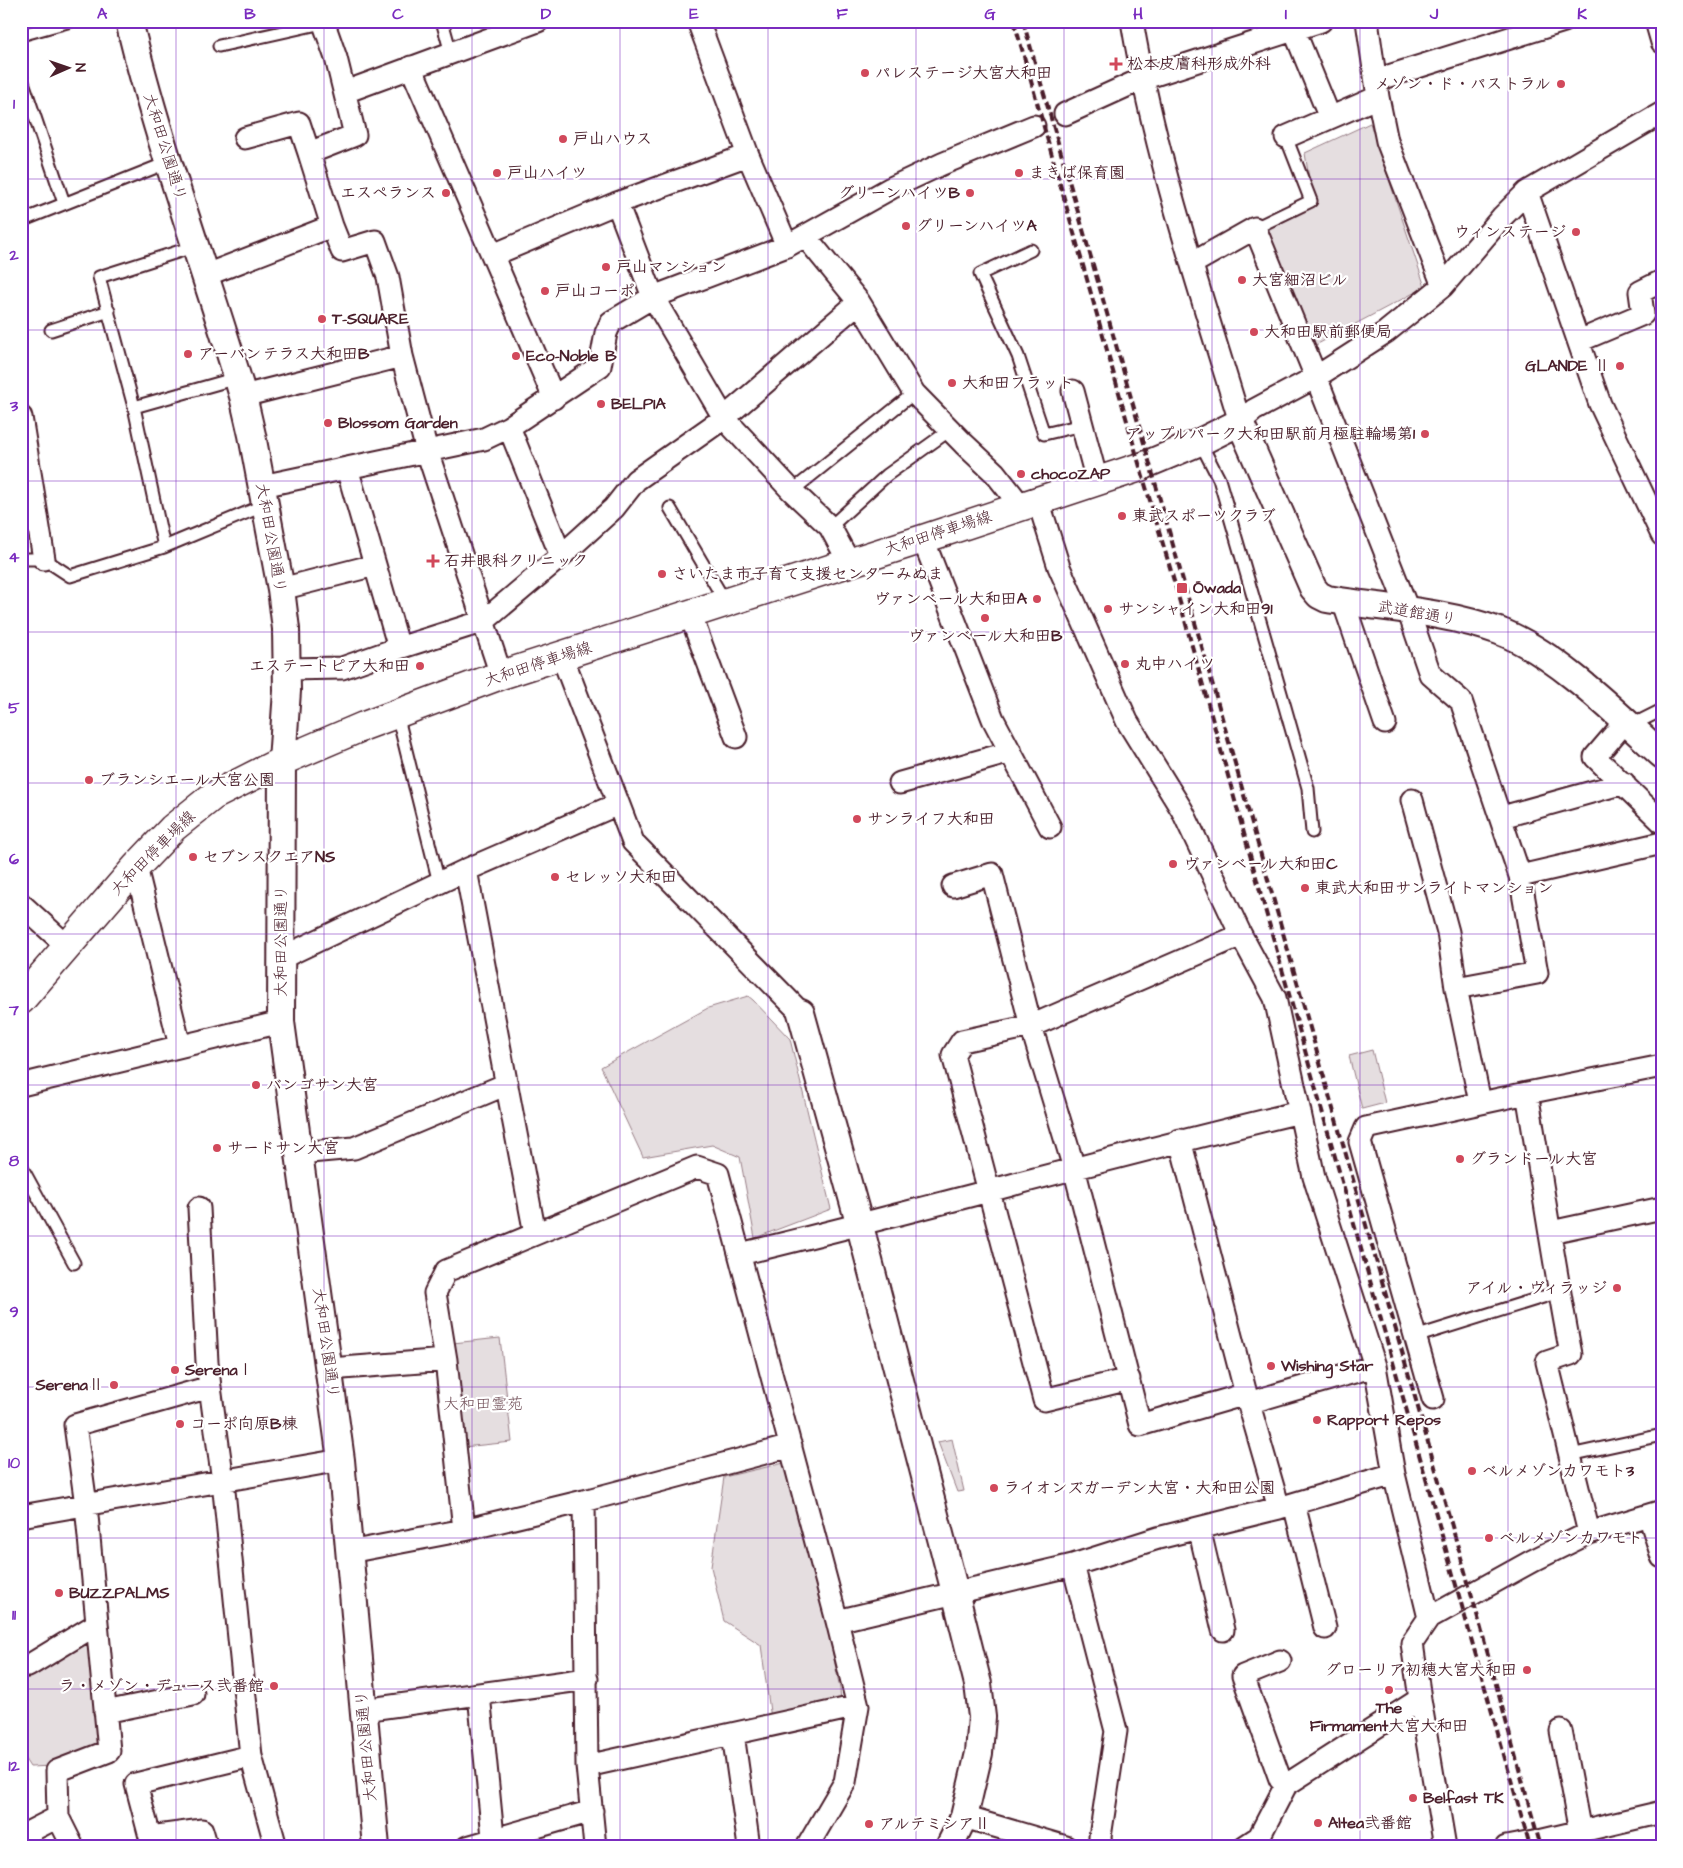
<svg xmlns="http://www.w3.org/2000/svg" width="1683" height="1868" font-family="'Architects Daughter','Klee One',sans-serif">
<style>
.green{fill:#e5dee0;stroke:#987e86}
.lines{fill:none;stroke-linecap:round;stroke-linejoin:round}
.service-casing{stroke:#4a1f2b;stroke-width:15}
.minor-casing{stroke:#4a1f2b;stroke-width:25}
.tertiary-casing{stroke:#4a1f2b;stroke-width:30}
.secondary-casing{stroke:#4a1f2b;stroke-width:31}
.service{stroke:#fff;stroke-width:11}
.minor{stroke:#fff;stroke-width:21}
.tertiary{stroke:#fff;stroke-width:26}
.secondary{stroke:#fff;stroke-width:28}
.rail{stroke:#4a1f2b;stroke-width:4;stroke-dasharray:8 4;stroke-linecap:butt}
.grid{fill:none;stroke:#7b2cbf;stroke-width:1;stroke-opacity:0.55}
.poi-dot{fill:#d1495b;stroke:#fff;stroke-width:2}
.labels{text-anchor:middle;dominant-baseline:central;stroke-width:4.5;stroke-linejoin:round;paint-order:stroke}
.poi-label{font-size:16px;font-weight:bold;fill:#4a1f2b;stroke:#fff;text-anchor:start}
.street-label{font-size:16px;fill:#4a1f2b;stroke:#fff}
.park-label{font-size:16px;fill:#714f58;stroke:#fff}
.neatline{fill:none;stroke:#7b2cbf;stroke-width:2}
.grid-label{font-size:16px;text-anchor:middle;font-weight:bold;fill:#7b2cbf}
</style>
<rect width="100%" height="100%" fill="#fff"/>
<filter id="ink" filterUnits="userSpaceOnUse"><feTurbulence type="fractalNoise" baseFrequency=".02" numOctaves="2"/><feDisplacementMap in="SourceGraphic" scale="10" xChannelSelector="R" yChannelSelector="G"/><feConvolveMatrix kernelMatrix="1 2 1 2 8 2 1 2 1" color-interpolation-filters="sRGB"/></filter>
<g filter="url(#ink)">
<path class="green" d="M1370,123l55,164 -113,60 -37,-85 -7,-37 45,-21 -8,-51z
M748,996l5,4 37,39 41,170 -76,29 -15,-81 -28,-12 -69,12 -42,-90 107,-59z
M1372,1050l13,53 -23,6 -13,-53z
M500,1338l12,104 -49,5 -10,-104z
M952,1439l12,52 -7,1 -19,-50z
M784,1463l42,156 14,70 1,15 -70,15 -10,-74 -37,-24 -13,-54 13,-90z
M88,1641l17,101 -52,24 -23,1 -9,-14v-71z"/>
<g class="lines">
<defs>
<path id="service" d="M442,21l9,32
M21,35l50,-14
M219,46l108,-24
M21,76l43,127
M21,221l148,-59
M1255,228l56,-27 -25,-64
M1031,250l-51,24 38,82 26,78 38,-9
M51,330l58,-19
M134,407l103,-29
M1200,442l19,37 66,228 23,81 4,44
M792,491l122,-98
M670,508l56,95
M830,527l57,-52 63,-45
M164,547l-30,-140 -35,-130 97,-31
M21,559h23l26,17 94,-29 101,-42
M397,714l42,169
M1630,726l32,-16
M21,1166l53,97
M1415,1337l144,-45
M1570,1455l92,-20"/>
<path id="minor" d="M323,21l13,37 19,77 -46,18 23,73
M698,21l50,134 39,91
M1132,21c23,137 68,269 108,401l14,-12 62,-33 70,-45 57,-46 59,-69 25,-25 135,-79
M1367,21l11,76 9,44 56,145
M1656,21l6,21
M1294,30l36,88
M411,67l143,331
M1376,80l188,-59
M345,92l193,-71
M1065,114l77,-35 179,-58
M1286,137l92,-40
M245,138l54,-15 10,30
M1527,192l73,212 62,131
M617,203l36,94 71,121 68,73 38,36 19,35
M805,236l54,66 55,91 50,51 31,29 26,33
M493,255l124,-52 131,-48
M1193,263l62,-35 61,149 92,233 22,64 31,27 59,175 17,97 -81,15 24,114
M206,275l126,-49 10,25 33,-10 13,36 14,79 25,95 74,224
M1579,341l64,-27 -3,-22 22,-11
M1073,391l24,90
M243,396l159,-40
M21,417l23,142
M509,427l52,129
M347,468l52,180 85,-27 77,-65 53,-48 22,-28 88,-62 135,-116
M262,486l222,-47 25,-12 91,-61 6,-33 5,-11 42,-25 134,-51 104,-58 51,-24 92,-38
M1038,500l21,67 68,154 55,89 59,125 34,63 39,179 61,189 19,108 35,144
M923,539l70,180 57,108
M281,589l94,-24
M1343,601l42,122
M690,614l46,123
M562,656l71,186 168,171
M287,669l55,-1 57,-20
M1625,722l-30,35 67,65
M900,783l111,-31
M1412,800l36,132 8,56
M1502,817l122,-34
M136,867l44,179
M466,870l69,364
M1520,876l142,-33
M953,886l39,-12 39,152 -69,15 -9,14 91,345 85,-21
M21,904l46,42
M1241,935l-210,91 43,142 66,257 106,-31
M281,958l185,-88 152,-66
M21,1085l260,-63
M1180,1140l66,254 33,114
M299,1153l55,-5 153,-64
M1551,1232l111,-24
M740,1254c188,-45 373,-98 560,-142
M330,1369l116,-9
M210,1387l13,94 28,275
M1433,1399l-73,-257 6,-14 161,-35
M1248,1403l127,-37
M584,1501l3,265 8,81
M1294,1504l31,124
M1649,1515l13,42
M21,1516l320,-56
M1199,1528l24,102
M464,1530l-18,-170 -11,-67 11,-22 251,-104 21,7 119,447 21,85 -271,60
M1589,1533l-42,-171 24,-8c-17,-87 -29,-174 -44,-261l135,-27
M349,1552l115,-22 120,-29 207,-55
M1073,1565l43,166 -16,106 1,10
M837,1621l236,-56 85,-27 121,-30 115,-34
M1280,1661l-37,15 37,103 6,6
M28,1666l69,-42
M479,1694l15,153
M363,1710l224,-31
M105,1712l88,-18
M1561,1731l19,101
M733,1734l16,113
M964,1817l102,30
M21,1836l37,-19
M73,1847l-15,-30 -1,-46 52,-20 -23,-246 -11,-80 135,-38 -3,-25 -8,-154
M207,1847l-5,-17 -52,7 -14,-53 115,-28 25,91
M467,1847l125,-36
M807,1847l38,-65 13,-76
M1244,1847l15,-10 27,-52 134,-86
M1445,1847l-25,-148 -8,-56 17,-25 103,-57 57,-28 73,-22
M1506,1847l33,-6 123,-29"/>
<path id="tertiary" d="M129,21c30,127 77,250 114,375l9,39 29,154 5,40 1,62 -5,70 -1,261 60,438 35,387
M1140,467l60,-25 40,-20 73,166 6,7 8,4c57,9 117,12 172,32 56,21 118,83 163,124
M801,1013l59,213 95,366 23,92 4,33 -3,36 -15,64 -15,30"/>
<path id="secondary" d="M21,1000l115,-133 37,-39 40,-32 69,-35 82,-35 137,-51 422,-136 217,-72"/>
</defs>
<use href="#service" class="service-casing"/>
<use href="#minor" class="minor-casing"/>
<use href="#tertiary" class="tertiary-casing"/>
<use href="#secondary" class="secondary-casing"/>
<use href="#service" class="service"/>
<use href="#minor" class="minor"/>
<use href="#tertiary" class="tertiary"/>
<use href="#secondary" class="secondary"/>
<path class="rail" d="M1014,21l126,446 34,114 91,328 265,938
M1023,21c151,523 297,1046 447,1568 24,86 46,172 71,258"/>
</g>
</g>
<path class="grid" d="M176,21v1826M324,21v1826M472,21v1826M620,21v1826M768,21v1826M916,21v1826M1064,21v1826M1212,21v1826M1360,21v1826M1508,21v1826M21,179h1641M21,330h1641M21,481h1641M21,632h1641M21,783h1641M21,934h1641M21,1085h1641M21,1236h1641M21,1387h1641M21,1538h1641M21,1689h1641"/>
<g class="poi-dot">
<path d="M1113.5 56.5h5v5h5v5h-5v5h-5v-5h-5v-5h5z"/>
<circle cx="865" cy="73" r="5"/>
<circle cx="1561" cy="84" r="5"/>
<circle cx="563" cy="139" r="5"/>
<circle cx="497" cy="173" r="5"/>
<circle cx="1019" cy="173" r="5"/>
<circle cx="446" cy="193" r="5"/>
<circle cx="970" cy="193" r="5"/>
<circle cx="906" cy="226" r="5"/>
<circle cx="1576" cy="232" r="5"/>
<circle cx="606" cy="267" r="5"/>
<circle cx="1242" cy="280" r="5"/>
<circle cx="545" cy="291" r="5"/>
<circle cx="322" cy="319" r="5"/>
<circle cx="1254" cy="332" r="5"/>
<circle cx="188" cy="354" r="5"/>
<circle cx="516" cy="356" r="5"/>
<circle cx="1620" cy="366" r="5"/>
<circle cx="952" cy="383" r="5"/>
<circle cx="601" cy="404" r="5"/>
<circle cx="328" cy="423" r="5"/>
<circle cx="1425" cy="434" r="5"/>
<circle cx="1021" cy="474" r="5"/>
<circle cx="1122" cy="516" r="5"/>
<path d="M430.5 553.5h5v5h5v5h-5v5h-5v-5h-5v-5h5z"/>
<circle cx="662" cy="574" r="5"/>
<rect x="1176" y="582" width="12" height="12" rx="2.5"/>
<circle cx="1037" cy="599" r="5"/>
<circle cx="1108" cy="609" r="5"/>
<circle cx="985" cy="618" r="5"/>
<circle cx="1125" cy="664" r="5"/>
<circle cx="420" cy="666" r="5"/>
<circle cx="89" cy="780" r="5"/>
<circle cx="857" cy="819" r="5"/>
<circle cx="193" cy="857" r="5"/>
<circle cx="1173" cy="864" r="5"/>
<circle cx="555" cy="877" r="5"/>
<circle cx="1305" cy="888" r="5"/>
<circle cx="256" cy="1085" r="5"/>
<circle cx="217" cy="1148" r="5"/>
<circle cx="1460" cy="1159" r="5"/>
<circle cx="1617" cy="1288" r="5"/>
<circle cx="1271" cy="1366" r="5"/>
<circle cx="175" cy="1370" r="5"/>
<circle cx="114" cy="1385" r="5"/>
<circle cx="1317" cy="1420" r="5"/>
<circle cx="180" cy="1424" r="5"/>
<circle cx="1472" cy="1471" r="5"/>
<circle cx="994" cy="1488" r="5"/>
<circle cx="1489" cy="1538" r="5"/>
<circle cx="59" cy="1593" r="5"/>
<circle cx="1527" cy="1670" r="5"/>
<circle cx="274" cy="1686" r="5"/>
<circle cx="1389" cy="1690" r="5"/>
<circle cx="1413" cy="1798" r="5"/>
<circle cx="1318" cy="1823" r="5"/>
<circle cx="869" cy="1824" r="5"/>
</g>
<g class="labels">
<g class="poi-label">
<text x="1127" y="64">松本皮膚科形成外科</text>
<text x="875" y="73">パレステージ大宮大和田</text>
<text x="1551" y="84" text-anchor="end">メゾン・ド・パストラル</text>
<text x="573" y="139">戸山ハウス</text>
<text x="507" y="173">戸山ハイツ</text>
<text x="1029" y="173">まきば保育園</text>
<text x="436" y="193" text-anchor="end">エスペランス</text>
<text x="960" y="193" text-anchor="end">グリーンハイツB</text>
<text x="916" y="226">グリーンハイツA</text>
<text x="1566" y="232" text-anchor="end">ウィンステージ</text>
<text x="616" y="267">戸山マンション</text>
<text x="1252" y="280">大宮細沼ビル</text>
<text x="555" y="291">戸山コーポ</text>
<text x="332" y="319">T-SQUARE</text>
<text x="1264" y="332">大和田駅前郵便局</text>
<text x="198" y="354">アーバンテラス大和田B</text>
<text x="526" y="356">Eco-Noble B</text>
<text x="1610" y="366" text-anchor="end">GLANDE Ⅱ</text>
<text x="962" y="383">大和田フラット</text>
<text x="611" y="404">BELPIA</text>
<text x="338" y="423">Blossom Garden</text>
<text x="1415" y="434" text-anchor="end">アップルパーク大和田駅前月極駐輪場第1</text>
<text x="1031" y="474">chocoZAP</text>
<text x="1132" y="516">東武スポーツクラブ</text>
<text x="444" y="561">石井眼科クリニック</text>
<text x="672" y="574">さいたま市子育て支援センターみぬま</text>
<text x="1193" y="588">Ōwada</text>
<text x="1027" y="599" text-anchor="end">ヴァンベール大和田A</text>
<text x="1118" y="609">サンシャイン大和田91</text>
<text x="985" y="636" text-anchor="middle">ヴァンベール大和田B</text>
<text x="1135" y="664">丸中ハイツ</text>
<text x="410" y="666" text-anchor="end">エステートピア大和田</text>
<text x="99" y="780">ブランシエール大宮公園</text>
<text x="867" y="819">サンライフ大和田</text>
<text x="203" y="857">セブンスクエアNS</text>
<text x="1183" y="864">ヴァンベール大和田C</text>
<text x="565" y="877">セレッソ大和田</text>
<text x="1315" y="888">東武大和田サンライトマンション</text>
<text x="266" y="1085">バンゴサン大宮</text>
<text x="227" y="1148">サードサン大宮</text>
<text x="1470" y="1159">グランドール大宮</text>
<text x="1607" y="1288" text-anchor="end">アイル・ヴィラッジ</text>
<text x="1281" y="1366">Wishing Star</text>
<text x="185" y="1370">SerenaⅠ</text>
<text x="104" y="1385" text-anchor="end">SerenaⅡ</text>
<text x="1327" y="1420">Rapport Repos</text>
<text x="190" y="1424">コーポ向原B棟</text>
<text x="1482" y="1471">ベルメゾンカワモト3</text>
<text x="1004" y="1488">ライオンズガーデン大宮・大和田公園</text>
<text x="1499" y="1538">ベルメゾンカワモト</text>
<text x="69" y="1593">BUZZPALMS</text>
<text x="1517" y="1670" text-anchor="end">グローリア初穂大宮大和田</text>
<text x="264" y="1686" text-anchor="end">ラ・メゾン・デュース弐番館</text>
<text x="1389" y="1708" text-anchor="middle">The<tspan x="1389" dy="18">Firmament大宮大和田</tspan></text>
<text x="1423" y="1798">Belfast TK</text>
<text x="1328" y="1823">Altea弐番館</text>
<text x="879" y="1824">アルテミシアⅡ</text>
</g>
<g class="street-label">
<text transform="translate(165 147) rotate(73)">大和田公園通り</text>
<text transform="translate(938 533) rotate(-18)">大和田停車場線</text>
<text transform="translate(271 538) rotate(80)">大和田公園通り</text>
<text transform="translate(1417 613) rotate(10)">武道館通り</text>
<text transform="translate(538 664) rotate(-18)">大和田停車場線</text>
<text transform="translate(153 853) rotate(-45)">大和田停車場線</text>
<text transform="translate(281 941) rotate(-90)">大和田公園通り</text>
<text transform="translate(326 1343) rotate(82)">大和田公園通り</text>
<text transform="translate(366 1746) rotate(-95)">大和田公園通り</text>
</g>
<g class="park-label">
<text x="483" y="1404">大和田霊苑</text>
</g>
</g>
<rect width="1683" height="1868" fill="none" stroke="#fff" stroke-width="55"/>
<g transform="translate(68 68) rotate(88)" stroke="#ffffff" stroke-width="4" paint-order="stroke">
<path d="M0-4L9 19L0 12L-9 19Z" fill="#4a1f2b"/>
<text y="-8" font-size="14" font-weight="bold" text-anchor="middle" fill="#4a1f2b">N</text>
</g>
<rect x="28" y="28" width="1628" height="1812" class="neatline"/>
<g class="grid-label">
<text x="102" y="19">A</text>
<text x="250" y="19">B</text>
<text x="398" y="19">C</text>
<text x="546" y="19">D</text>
<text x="694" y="19">E</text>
<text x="842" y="19">F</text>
<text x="990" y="19">G</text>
<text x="1138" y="19">H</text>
<text x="1286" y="19">I</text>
<text x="1434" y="19">J</text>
<text x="1582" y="19">K</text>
<text x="14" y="109">1</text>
<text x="14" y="260">2</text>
<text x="14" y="411">3</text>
<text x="14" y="562">4</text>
<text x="14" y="713">5</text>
<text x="14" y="864">6</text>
<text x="14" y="1015">7</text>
<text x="14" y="1166">8</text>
<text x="14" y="1317">9</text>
<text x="14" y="1468">10</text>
<text x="14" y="1620">11</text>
<text x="14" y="1771">12</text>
</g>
</svg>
